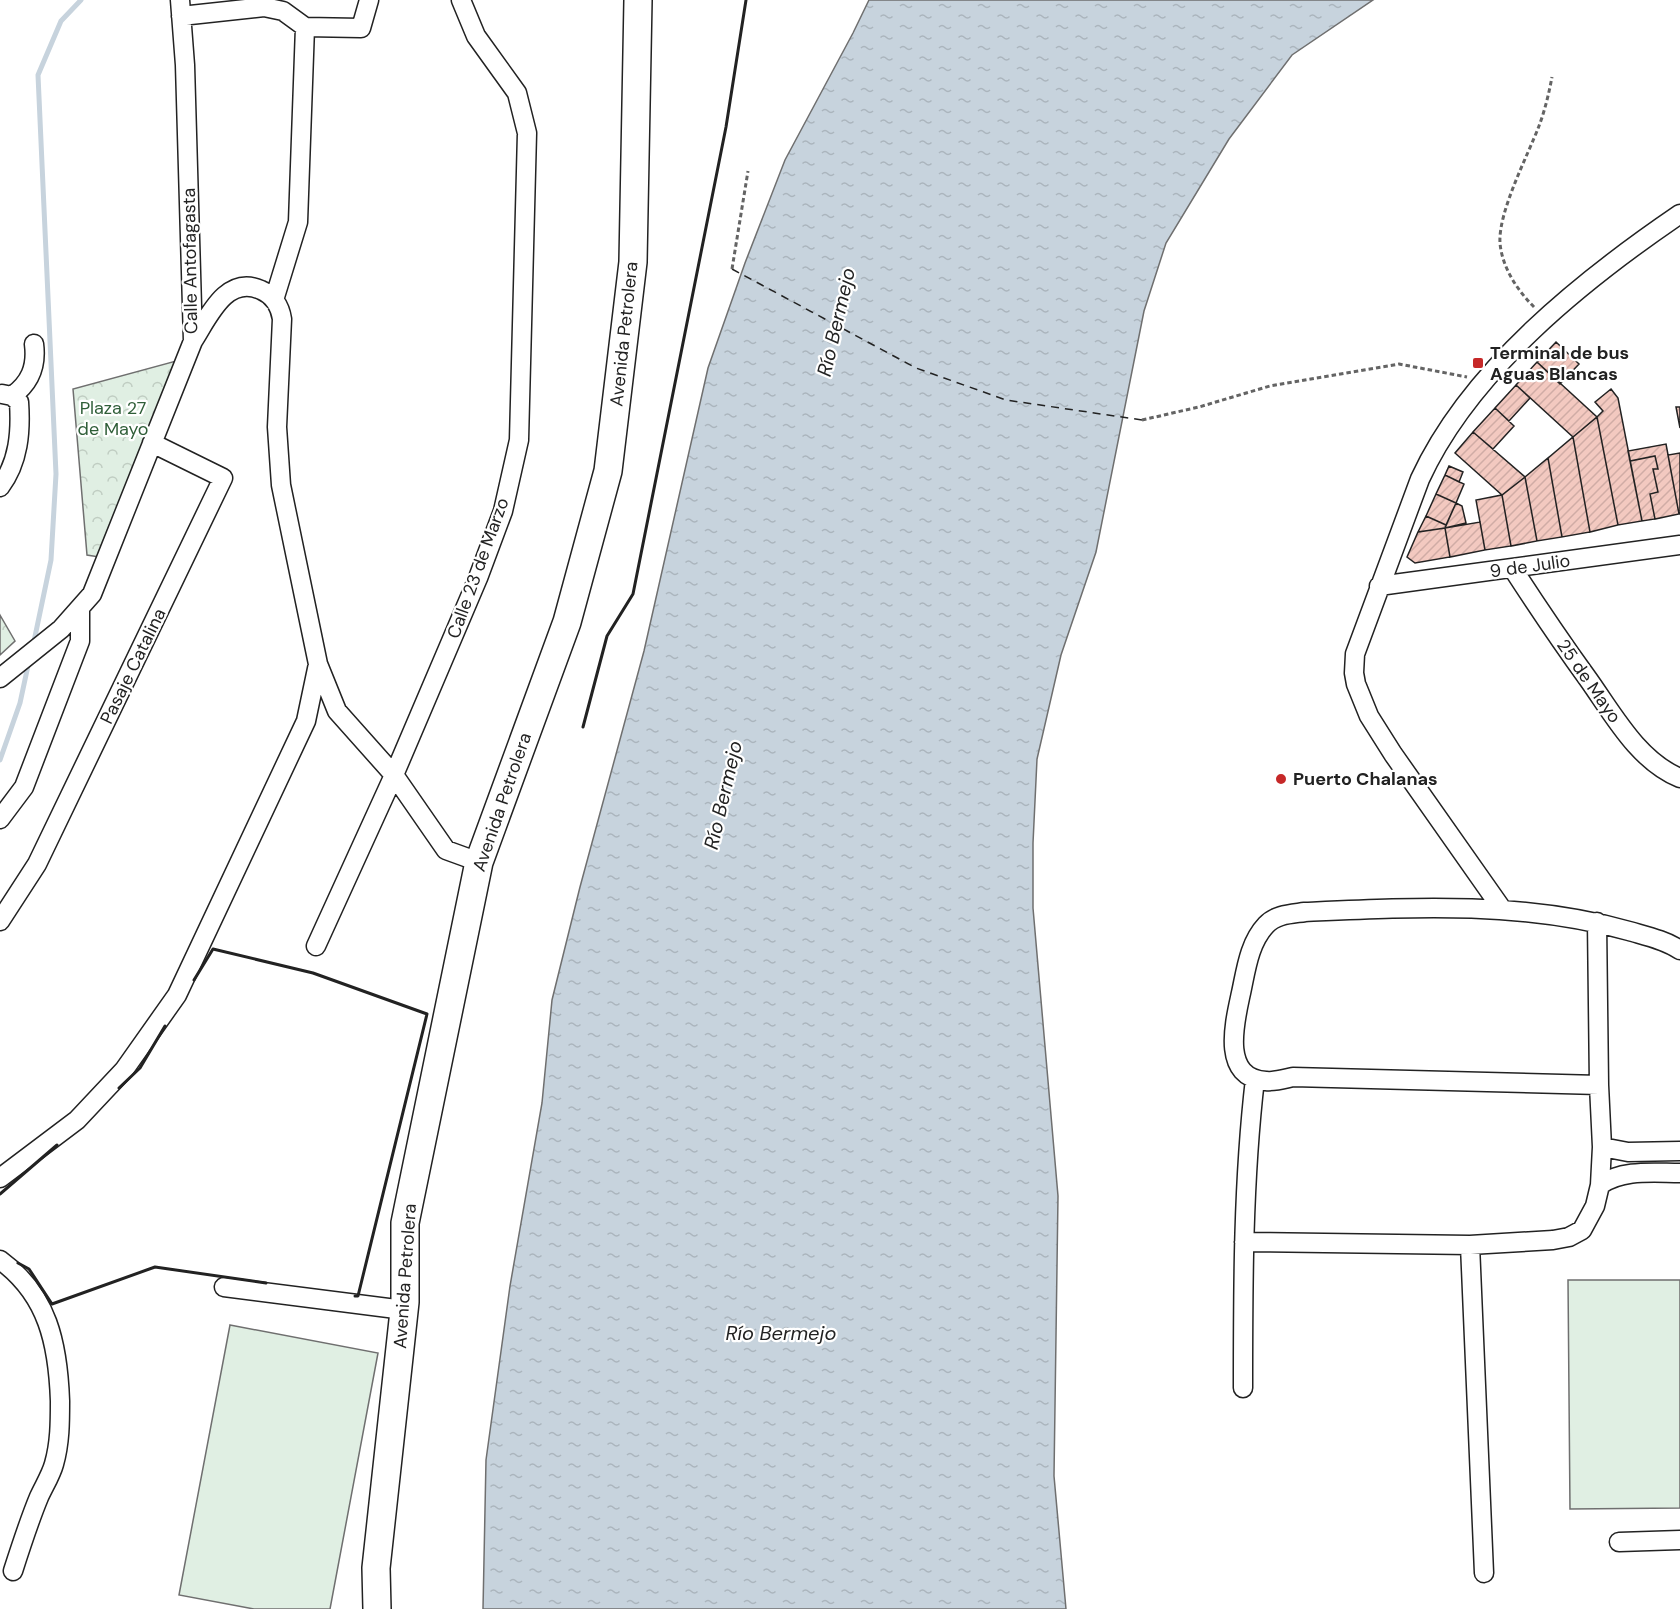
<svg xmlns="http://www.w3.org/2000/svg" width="1680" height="1609" font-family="'DM Sans',sans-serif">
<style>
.park{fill:url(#park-crowns);stroke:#6f6f6f;stroke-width:1.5}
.pitch{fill:#e0efe3;stroke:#6f6f6f;stroke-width:1.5}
.water{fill:url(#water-ripples);stroke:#6f6f6f;stroke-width:1.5}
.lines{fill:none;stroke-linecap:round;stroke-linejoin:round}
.stream{stroke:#c7d3dd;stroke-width:5}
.ferry{stroke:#222;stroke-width:1.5;stroke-dasharray:8 6;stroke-linecap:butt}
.building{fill:url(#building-hatch);stroke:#222;stroke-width:1.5}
.minor-casing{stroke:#222;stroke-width:21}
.highway-casing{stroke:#222;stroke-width:30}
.path{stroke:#646464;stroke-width:3;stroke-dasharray:4.5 3;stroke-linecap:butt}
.minor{stroke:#fff;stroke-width:18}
.highway{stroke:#fff;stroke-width:27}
.wall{stroke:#222;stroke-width:3}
.poi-dot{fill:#c62828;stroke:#fff;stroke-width:2}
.labels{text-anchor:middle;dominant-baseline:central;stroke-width:4.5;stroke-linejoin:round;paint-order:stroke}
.street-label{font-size:18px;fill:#222;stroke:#fff}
.poi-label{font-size:18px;font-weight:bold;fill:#222;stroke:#fff;text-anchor:start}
.park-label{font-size:18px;fill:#2f5e38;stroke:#fff}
.water-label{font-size:20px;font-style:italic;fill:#222;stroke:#fff}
</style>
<defs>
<pattern id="park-crowns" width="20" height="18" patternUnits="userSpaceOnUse" patternTransform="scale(1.5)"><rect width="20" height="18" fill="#e0efe3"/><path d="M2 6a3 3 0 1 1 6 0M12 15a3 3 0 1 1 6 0" fill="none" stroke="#c0cdc2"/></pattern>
<pattern id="water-ripples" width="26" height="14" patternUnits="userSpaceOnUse" patternTransform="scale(1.5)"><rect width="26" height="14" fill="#c7d3dd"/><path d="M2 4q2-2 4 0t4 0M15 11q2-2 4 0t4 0" fill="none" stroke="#abb5bd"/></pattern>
<pattern id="building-hatch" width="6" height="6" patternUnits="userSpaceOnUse" patternTransform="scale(1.5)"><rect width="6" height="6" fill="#f3c9c0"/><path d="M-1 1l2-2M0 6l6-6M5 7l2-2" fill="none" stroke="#d0aca5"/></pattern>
</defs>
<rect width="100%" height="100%" fill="#fff"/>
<path class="park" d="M176,361l-77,196 -12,-2 -14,-166z
M0,615l15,26 -15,14z"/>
<path class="pitch" d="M1568,1280h112v228l-110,1z
M230,1325l148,28 -48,256h-76l-75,-14z"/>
<path class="water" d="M869,0h504l-81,55 -63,84 -63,104 -22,68 -48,241 -35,103 -24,104 -4,84v65l25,288 -4,280 12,133h-583l3,-149 24,-174 32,-183 10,-103 28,-113 64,-236 64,-283 37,-105 40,-103 68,-127z"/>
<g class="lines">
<path class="stream" d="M33,646l18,-86 5,-86 -18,-399 23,-54 20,-21
M0,760l20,-57 9,-42"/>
<path class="ferry" d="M732,269l184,99 90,32 136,20"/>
</g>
<path class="building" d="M1556,342l23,22 -19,20 -23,-22z
M1537,362l60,55 -24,20 -57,-52z
M1516,385l14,13 -21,23 -14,-13z
M1611,389l7,9 24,123 -24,4 -21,-108 6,-6 -8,-9z
M1676,407h4v21z
M1495,408l19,18 -21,23 -20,-17z
M1597,417l21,108 -28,7 -17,-95z
M1473,432l52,45 -23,18 -47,-42z
M1573,437l17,95 -28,5 -14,-79z
M1666,444l13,70 -24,5 -5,-25 8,-2 -5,-23h5l-3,-13 -25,5 -2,-10z
M1680,453v61h-1l-11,-59z
M1655,456l3,13h-5l5,23 -8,2 5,25 -13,2 -12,-60z
M1548,458l14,79 -25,4 -12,-64z
M1449,466l14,6 -4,10 -14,-7z
M1445,475l19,9 -8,19 -20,-9z
M1525,477l12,64 -26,5 -9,-51z
M1436,494l20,9 -10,22 -20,-9z
M1502,495l9,51 -26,4 -9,-50z
M1456,503l6,3 4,17 -21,5z
M1426,516l20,9 -1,3 -27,4z
M1480,522l5,28 -35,7 -5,-29z
M1445,528l5,29 -35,6 -8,-6 11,-25z"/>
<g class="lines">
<defs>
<path id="minor" d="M181,16l83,-9 19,4 22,16
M274,300l24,-78 7,-195 56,1 8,-28
M193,341c15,-23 33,-67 68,-51 12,5 19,16 21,29l-5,108 4,58 37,179 19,47 57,64 52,75 33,12
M2,394l10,2c18,-13 25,-29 22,-52
M0,487c19,-25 21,-56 19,-85l-7,-6
M1513,569c24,37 49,74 75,110 25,35 50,82 92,99
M1379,586l301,-41
M0,678l61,-49 31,-35 101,-253 -8,-276 -5,-65
M0,819l24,-32 56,-146v-33
M1502,909l-109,-155 -24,-38 -13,-32 -2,-11 1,-19 65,-175c50,-109 163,-199 260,-265
M0,921l37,-57 186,-386 -71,-35
M316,946l78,-171 84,-197 25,-67 16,-71 8,-307 -10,-40 -41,-57 -15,-36
M1599,1085l-306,-8c-9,2 -18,5 -27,4 -46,-3 -31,-60 -25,-88 5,-23 8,-50 25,-68 10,-11 26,-11 39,-13 108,-5 218,-11 324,19 17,5 36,9 51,19
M1602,1147l26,5 52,-1
M0,1178l77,-58 47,-50 53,-75 129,-274 12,-57
M1600,1185c23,-16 53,-12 80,-12
M1244,1242l226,3 83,-5 16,-3 13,-7 13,-24 5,-21 2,-38 -3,-62 -2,-163
M1470,1245l14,328
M0,1260c48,35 58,84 60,141 0,21 0,42 -6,63 -3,11 -10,22 -15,33 -10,24 -18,49 -26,74
M224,1287l180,23
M1243,1388c0,-103 0,-206 12,-309
M1619,1542l61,-2"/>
<path id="highway" d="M377,1609l-1,-41 29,-266v-79l74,-361 88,-240 41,-151 25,-209 5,-262"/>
</defs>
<use href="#minor" class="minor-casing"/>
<use href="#highway" class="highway-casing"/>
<path class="path" d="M732,269l16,-98
M1534,307c-17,-17 -32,-40 -34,-64 -2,-31 28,-88 39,-117 6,-16 10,-33 13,-49
M1142,420l57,-13 71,-21 129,-22 68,13"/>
<use href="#minor" class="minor"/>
<use href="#highway" class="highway"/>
<path class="wall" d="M583,727l24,-91 26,-42 93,-467 20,-127
M194,980l19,-31 100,24 114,41 -69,282h-3
M119,1088l21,-20 25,-42
M0,1194l57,-49
M18,1263l11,6 23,35 103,-37 111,16"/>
</g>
<g class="poi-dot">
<rect x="1472" y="357" width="12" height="12" rx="3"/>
<circle cx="1281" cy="779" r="6"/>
</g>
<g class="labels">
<g class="street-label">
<text transform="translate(190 261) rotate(-91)">Calle Antofagasta</text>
<text transform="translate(624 334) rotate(-84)">Avenida Petrolera</text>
<text transform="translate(1530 566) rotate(-8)">9 de Julio</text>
<text transform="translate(478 568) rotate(-70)">Calle 23 de Marzo</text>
<text transform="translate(133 666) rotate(-64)">Pasaje Catalina</text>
<text transform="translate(1589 681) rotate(55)">25 de Mayo</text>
<text transform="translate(502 802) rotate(-71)">Avenida Petrolera</text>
<text transform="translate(405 1276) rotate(-86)">Avenida Petrolera</text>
</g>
<g class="poi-label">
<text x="1490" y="353">Terminal de bus<tspan x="1490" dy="21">Aguas Blancas</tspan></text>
<text x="1293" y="779">Puerto Chalanas</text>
</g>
<g class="park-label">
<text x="113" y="408">Plaza 27<tspan x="113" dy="21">de Mayo</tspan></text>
</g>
<g class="water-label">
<text transform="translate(836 322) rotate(-77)">Río Bermejo</text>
<text transform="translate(723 795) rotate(-77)">Río Bermejo</text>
<text x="781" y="1333">Río Bermejo</text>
</g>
</g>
</svg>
